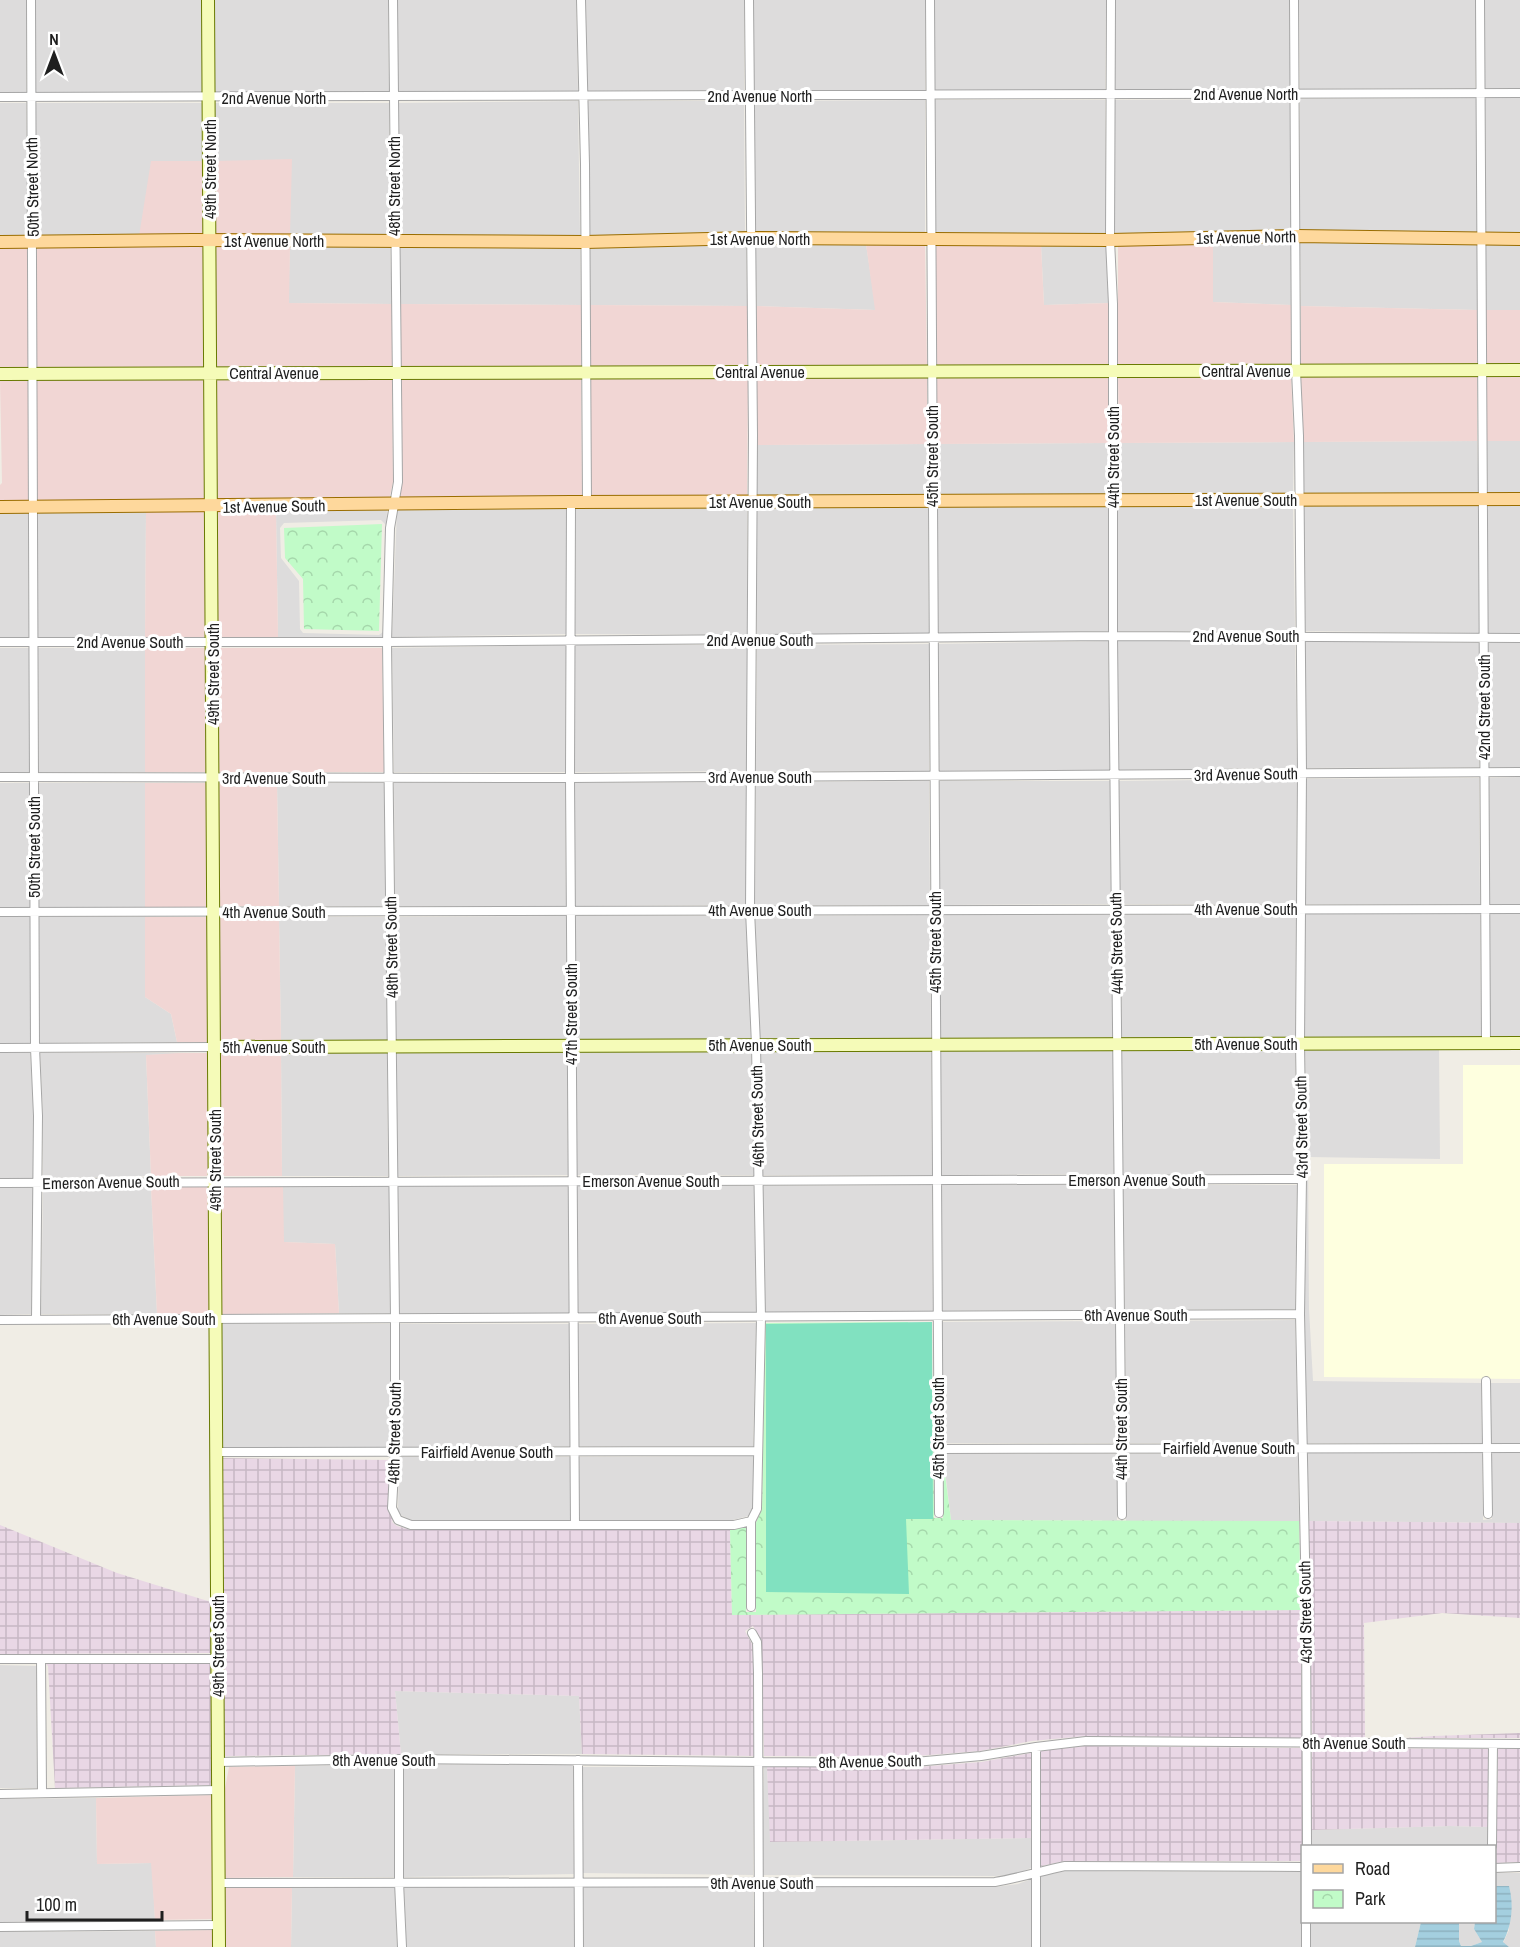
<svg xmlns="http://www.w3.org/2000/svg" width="1520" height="1947" font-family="'Archivo Narrow',sans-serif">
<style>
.residential{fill:#dddcdc}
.commercial{fill:#f1d6d4}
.industrial{fill:url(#industrial-grid)}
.education{fill:#feffdf}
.park{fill:url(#park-crowns)}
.pitch{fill:#81e1c0}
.water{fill:url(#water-rules)}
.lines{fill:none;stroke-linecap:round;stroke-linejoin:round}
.street-casing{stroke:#a6a6a6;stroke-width:10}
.secondary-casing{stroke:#697a02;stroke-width:14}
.primary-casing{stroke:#9a6d00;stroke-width:14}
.street{stroke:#fff;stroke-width:8}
.secondary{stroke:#f5fbb8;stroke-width:12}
.primary{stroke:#fed89c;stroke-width:12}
.labels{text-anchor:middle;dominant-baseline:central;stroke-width:6;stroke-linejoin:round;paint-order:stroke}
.street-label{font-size:16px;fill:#1f1f1f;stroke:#fff}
</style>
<defs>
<pattern id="industrial-grid" width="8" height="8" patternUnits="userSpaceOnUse" patternTransform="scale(1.5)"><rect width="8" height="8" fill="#e9d7e5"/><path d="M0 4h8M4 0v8" fill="none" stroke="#c7b8c4"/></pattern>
<pattern id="park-crowns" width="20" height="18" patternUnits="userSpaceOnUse" patternTransform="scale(1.5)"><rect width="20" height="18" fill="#c1fbc8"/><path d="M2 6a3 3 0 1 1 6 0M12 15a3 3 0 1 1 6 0" fill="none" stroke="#a5d7ab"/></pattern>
<pattern id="water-rules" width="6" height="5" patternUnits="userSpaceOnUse" patternTransform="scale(1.5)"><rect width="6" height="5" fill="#a4cfdf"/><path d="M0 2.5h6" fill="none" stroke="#8db1bf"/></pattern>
</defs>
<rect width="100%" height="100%" fill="#f0ede5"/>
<path class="residential" d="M0,0h26v92h-26z
M35,0h168l1,92h-169z
M213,0h175l1,92h-175z
M398,0h178l2,91 -180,1z
M586,0h158v90l-157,1z
M754,0h171v90h-172z
M935,0h171l-1,90h-171z
M1115,0h174l2,89 -176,1z
M1299,0h177l-1,88 -175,1z
M1485,0h35v88h-35z
M1476,98l1,136 -177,-3v-132z
M1485,98h35v136h-34z
M1291,99v132l-176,3v-134z
M925,100v135l-170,-2 -2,-132z
M934,100h171l1,134 -171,1z
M578,101l2,135h-181l-1,-133z
M588,101h156l1,132 -156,3z
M0,103h26l2,133 -28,1z
M35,103h169l1,58 -66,75h-102z
M214,103h175l1,133 -100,-1 -76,-74z
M1291,242v63l-78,-3v-59z
M1300,242l177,2v66l-176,-4z
M746,243l1,63 -157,-1v-58z
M755,243l111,1 10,66 -119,-4z
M1486,244h34v66h-34z
M1041,245h65l3,58 -65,2z
M290,246h100l2,58 -104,-1z
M399,246l181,1 1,58 -180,-1z
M1477,441l2,53 -176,1v-53z
M1487,441h33v53h-32z
M1294,442l-1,53h-175l1,-52z
M1109,443v52l-172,1v-52z
M927,444l1,52h-171v-51z
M1479,504v129l-175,-2 -2,-126z
M1488,504l32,1v128h-32z
M1293,505l2,126h-178l1,-125z
M928,506l1,128 -172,1v-128z
M937,506h172l-1,125 -170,3z
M566,507v127l-174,3 5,-127z
M576,507h171v128l-172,-1z
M387,510l-1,24v-9l-5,-5 -97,3 -4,5 1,30 18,23 1,48 3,4 76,2 4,-3 -1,5h-104l-2,-126z
M0,512l28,1 1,124h-29z
M146,512l-1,125h-107l-1,-124z
M1108,641l2,129 -171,1 -1,-127z
M1117,641h178l2,127 -178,2z
M1304,641l175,2v124l-173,1z
M1488,643h32v124h-31z
M929,644v127h-173l1,-126z
M566,645l-1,127h-171l-2,-124z
M575,645h172v126l-172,1z
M0,648h29v124h-29z
M38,648h107v124h-106z
M1520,777v127h-31v-126z
M1479,778l1,126h-175l1,-125z
M1297,779l-1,125h-176l-1,-123z
M929,781l1,124h-175l1,-123z
M939,781h171l1,123 -171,1z
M746,782v123l-171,1v-123z
M0,783h29l1,124h-30z
M39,783h106v124h-106z
M277,783h107l2,123h-107z
M394,783h171l1,123h-171z
M1296,914l-1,124 -173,1 -1,-124z
M1305,914h175l1,123 -176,1z
M1490,914h30v123h-30z
M930,915l1,124 -171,1 -5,-124z
M940,915h171l2,124h-173z
M566,916l1,125h-171l-1,-124z
M575,916h171l5,124 -175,1z
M0,917h30v126h-30z
M39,917h106v80l26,17 6,28 -138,1z
M279,917h107l1,124 -106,1z
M1439,1048l1,111 -132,-2 1,152 4,72 168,2 1,60h-175l-3,-129 3,-129 -2,-136z
M1113,1049l1,125 -173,1v-125z
M1122,1049h173l2,125h-174z
M931,1050l1,125h-169l-3,-124z
M567,1051l1,124 -170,1 -2,-124z
M576,1051h175l3,124h-177z
M281,1052h106l1,124h-106z
M0,1053h30l4,63v62h-34z
M40,1053h139v1l-33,1 5,121 -108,2v-62z
M932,1185l1,126 -168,2 -2,-127z
M941,1185h173l1,125 -173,1z
M1123,1185h174l-2,124 -170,1z
M283,1186h106l1,127h-51l-4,-69 -52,-2z
M398,1186h170l1,127h-170z
M577,1186h177l2,127h-178z
M151,1187l6,127h-116l2,-126z
M0,1188h34l-3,126 -31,1z
M1295,1320l3,123h-172l-1,-122z
M1116,1321l1,122h-174l2,-57h-2l-1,-64z
M756,1323l-3,123h-174l-1,-122z
M221,1324h169v123h-169z
M399,1324h170l1,122 -171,1z
M1491,1383h29v60h-29z
M1298,1453l1,68 -348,-1 -8,-66h174v66l9,1v-67z
M1307,1453h175l1,67 9,-1v-66h28v70l-212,-2z
M753,1456v51l-5,9 -15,4h-154v-63z
M399,1457h171v63h-159l-10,-5 -3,-5z
M0,1665l36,1 1,122h-37z
M395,1691l184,5 3,58h-181z
M395,1764v113h-102l2,-111z
M404,1764l169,1 1,109 -170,3z
M583,1767h171l-1,108 -170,-2z
M764,1767h3l4,75 260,-4v30l-15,6 -21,2 -233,-1z
M96,1798l1,66 55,-1 3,57 -155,2v-123z
M1450,1826l38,1 -1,19h-176l1,-16z
M1065,1871l237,1v75h-262l1,-71z
M1494,1873h26v74h-11l-6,-4 6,-13v-44h-14z
M1031,1879v68h-268l-1,-62 233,2 23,-3z
M574,1884v63h-168l-2,-60z
M583,1884l170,1 1,62h-170z
M395,1887l2,60h-106l1,-59z
M1311,1922h110l-6,25h-104z
M1459,1922h16l-1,7 8,13 -11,4h-10l-2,-5z
M155,1931l1,16h-156v-15z"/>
<path class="commercial" d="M292,159l-2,76h-75l-1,-74z
M151,161h54l1,74 -67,1z
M1213,243v59l78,3v60l-173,1v-121z
M866,244l59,1 2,121h-170v-60l118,4z
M935,245h106l3,60 65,-2v63h-173z
M206,246l1,123h-170v-122z
M215,246h75l-1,57 103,1v63l-176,2z
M28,247v122h-28v-121z
M401,304l180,1v62h-180z
M590,305l157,1v60l-157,1z
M1301,306l176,4v55h-176z
M1486,310h34v55h-34z
M1477,375v66l-174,1 -2,-66z
M1486,375h34v66h-33z
M1109,376v67l-172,1 -1,-67z
M1118,376h173l3,66 -175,1z
M581,377l1,120 -183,3 3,-18 -1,-104z
M590,377h158l-1,119 -156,1z
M757,377h170v67l-170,1z
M392,378l1,104 -4,18 -172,1 -1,-122z
M207,379v122l-170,1v-122z
M0,380h28v122h-28v-17l2,-2z
M276,511l2,126h-61v-125z
M146,512h61l1,125h-63z
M145,648h63l1,124h-64z
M217,648h165l2,124h-166z
M145,783h64v124h-64z
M218,783h59l2,123h-60z
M145,917h65v125h-33l-6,-28 -26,-17z
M219,917h60l2,125h-62z
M281,1052l1,124h-63v-123z
M179,1053h31v123h-59l-5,-121z
M210,1186l2,128h-55l-6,-127z
M219,1186h64l1,56 51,2 4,69 -118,1z
M295,1766l-2,111 -69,1v-84l5,-27z
M214,1795l1,124 -60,1 -4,-57 -54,1 -1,-66z
M224,1888h68l-1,59h-67z
M215,1930v17h-59l-1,-16z"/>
<path class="industrial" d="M221,1458l169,2 -2,50 5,10 -1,2 5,4 14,4h319l2,85 569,-5 1,128 -216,-2 -54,5 -52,10 -76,6 -140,-1 -3,-115 -8,-15 -8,5 7,13 1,5 1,107 -172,-2 -3,-58 -184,-5 6,63 -178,2z
M1308,1521l212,2v95l-78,-5 -78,10 1,115h-53z
M0,1525l117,48 94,29 2,51 -213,1z
M46,1664h167l1,121 -159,3 -7,-122z
M1520,1733v5h-115l28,-2z
M1086,1746l216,2v113h-237l-24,5 -1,-115z
M1312,1748l176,1v78l-38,-1 -138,4 -1,13z
M1498,1749h22v113l-24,1z
M1031,1753v85l-261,4 -3,-75 -3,-1 141,2 76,-6z"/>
<path class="education" d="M1463,1065h57v314l-196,-2v-213h139z"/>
<path class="park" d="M382,524l-3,107 -75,-2 -1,-50 -18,-21 -1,-30z
M908,1322l2,60 23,3 1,133h9v-59l8,61 348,1 2,89 -569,5 -2,-85 16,-3v85h10l-1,-87 7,-16 3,-186z"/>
<path class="pitch" d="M932,1322l1,197h-27l3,75 -143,-2v-268z"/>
<path class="water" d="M1495,1886h14c5,19 3,39 -6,56l6,5h-94l6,-25h38v19l2,5h10l11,-4 -8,-13 1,-7h19z"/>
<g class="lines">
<defs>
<path id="street" d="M31,0l4,1048 3,68 -2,203
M393,0l5,482 -8,46 -3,114 8,676v134l-3,56 6,12 13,5h323l17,-4
M581,0l4,164 2,338
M749,0l4,435 -3,475 6,135 5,273 -4,191 -6,12v86
M930,0l9,1513
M1111,0l-1,240 3,64v332l9,879
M1294,0l2,371 3,65 3,337 -2,270 2,136 -2,135 6,291 1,241
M1480,0l6,1043
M0,97l1520,-4
M571,502l-1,276 5,747
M0,642h387l726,-6 407,2
M0,777l570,1 950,-6
M0,912l1520,-3
M0,1048l215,-1
M0,1183l1302,-4
M0,1320l1300,-6
M1486,1381l2,133
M938,1449l582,-1
M217,1452l540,-1
M752,1633l5,9 1,31 1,274
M0,1659h218
M41,1659l1,134
M399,1759v123l3,65
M578,1760l1,187
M218,1762l181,-3 505,4 77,-7 55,-9 50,-6 434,3
M0,1794l219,-4
M1492,1846l1,-102
M1494,1868l26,-1
M219,1883l776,-1c24,-4 46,-11 70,-16l237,1
M0,1927l219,-2
M1036,1947v-200
M1306,1947v-25"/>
<path id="secondary" d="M208,0l11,1947
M0,374l1520,-4
M215,1047l1305,-4"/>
<path id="primary" d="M0,242l192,-2 393,2 165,-4 360,2 186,-4 224,3
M0,507l571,-5 949,-3"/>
</defs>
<use href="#street" class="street-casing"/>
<use href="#secondary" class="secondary-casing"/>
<use href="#primary" class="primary-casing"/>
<use href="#street" class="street"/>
<use href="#secondary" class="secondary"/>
<use href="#primary" class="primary"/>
</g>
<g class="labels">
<g class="street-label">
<text x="1246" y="94">2nd Avenue North</text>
<text x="760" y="96">2nd Avenue North</text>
<text x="274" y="98">2nd Avenue North</text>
<text transform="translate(210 169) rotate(-90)">49th Street North</text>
<text transform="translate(394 186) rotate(-90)">48th Street North</text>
<text transform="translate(32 187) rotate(-91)">50th Street North</text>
<text transform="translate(1246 237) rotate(-1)">1st Avenue North</text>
<text x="760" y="239">1st Avenue North</text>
<text x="274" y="241">1st Avenue North</text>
<text x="1246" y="371">Central Avenue</text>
<text x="760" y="372">Central Avenue</text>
<text x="274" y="373">Central Avenue</text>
<text transform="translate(932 456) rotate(-90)">45th Street South</text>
<text transform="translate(1113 457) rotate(-90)">44th Street South</text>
<text x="1246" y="500">1st Avenue South</text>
<text x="760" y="502">1st Avenue South</text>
<text transform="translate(274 506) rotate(-1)">1st Avenue South</text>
<text x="1246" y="636">2nd Avenue South</text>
<text x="760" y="640">2nd Avenue South</text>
<text x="130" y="642">2nd Avenue South</text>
<text transform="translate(213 674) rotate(-90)">49th Street South</text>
<text transform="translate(1484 707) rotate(-90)">42nd Street South</text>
<text transform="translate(1246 774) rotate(-1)">3rd Avenue South</text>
<text x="760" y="777">3rd Avenue South</text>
<text x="274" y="778">3rd Avenue South</text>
<text transform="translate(34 847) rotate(-90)">50th Street South</text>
<text x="1246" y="909">4th Avenue South</text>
<text x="760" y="910">4th Avenue South</text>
<text x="274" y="912">4th Avenue South</text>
<text transform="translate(935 942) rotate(-90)">45th Street South</text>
<text transform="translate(1116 943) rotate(-91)">44th Street South</text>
<text transform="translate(391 947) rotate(-91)">48th Street South</text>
<text transform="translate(571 1014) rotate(-90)">47th Street South</text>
<text x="1246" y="1044">5th Avenue South</text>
<text x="760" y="1045">5th Avenue South</text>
<text x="274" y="1047">5th Avenue South</text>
<text transform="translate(757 1116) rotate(-91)">46th Street South</text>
<text transform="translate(1301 1127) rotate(-91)">43rd Street South</text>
<text transform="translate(215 1160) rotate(-90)">49th Street South</text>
<text x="1137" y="1180">Emerson Avenue South</text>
<text x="651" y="1181">Emerson Avenue South</text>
<text transform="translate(111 1182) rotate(-1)">Emerson Avenue South</text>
<text x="1136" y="1315">6th Avenue South</text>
<text x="650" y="1318">6th Avenue South</text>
<text x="164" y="1319">6th Avenue South</text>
<text transform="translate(938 1428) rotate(-90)">45th Street South</text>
<text transform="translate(1121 1429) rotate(-90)">44th Street South</text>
<text transform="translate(394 1433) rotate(-89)">48th Street South</text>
<text x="1229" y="1448">Fairfield Avenue South</text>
<text x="487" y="1452">Fairfield Avenue South</text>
<text transform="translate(1305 1612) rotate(-91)">43rd Street South</text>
<text transform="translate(218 1646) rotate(-90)">49th Street South</text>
<text x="1354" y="1743">8th Avenue South</text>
<text x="384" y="1760">8th Avenue South</text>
<text transform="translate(870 1761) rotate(-1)">8th Avenue South</text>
<text x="762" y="1883">9th Avenue South</text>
</g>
</g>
<rect x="1301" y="1845" width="195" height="78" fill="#ffffff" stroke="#a5a5a5" stroke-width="1.5"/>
<rect x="1313" y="1864" width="30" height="9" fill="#fed89c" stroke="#a5a5a5" stroke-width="1.5"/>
<text x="1355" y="1875" font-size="18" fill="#1f1f1f">Road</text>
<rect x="1313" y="1890" width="30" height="18" fill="url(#park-crowns)" stroke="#a5a5a5" stroke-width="1.5"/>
<text x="1355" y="1905" font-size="18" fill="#1f1f1f">Park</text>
<g transform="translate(54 54)" stroke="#ffffff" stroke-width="4.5" paint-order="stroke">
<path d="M0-4.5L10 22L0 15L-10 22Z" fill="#1f1f1f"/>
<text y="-9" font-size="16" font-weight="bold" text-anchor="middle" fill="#1f1f1f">N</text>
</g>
<path d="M27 1911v9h135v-9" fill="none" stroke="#1f1f1f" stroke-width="3"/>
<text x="36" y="1911" font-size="18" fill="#1f1f1f" stroke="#ffffff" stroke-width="4.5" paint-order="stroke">100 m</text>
</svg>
